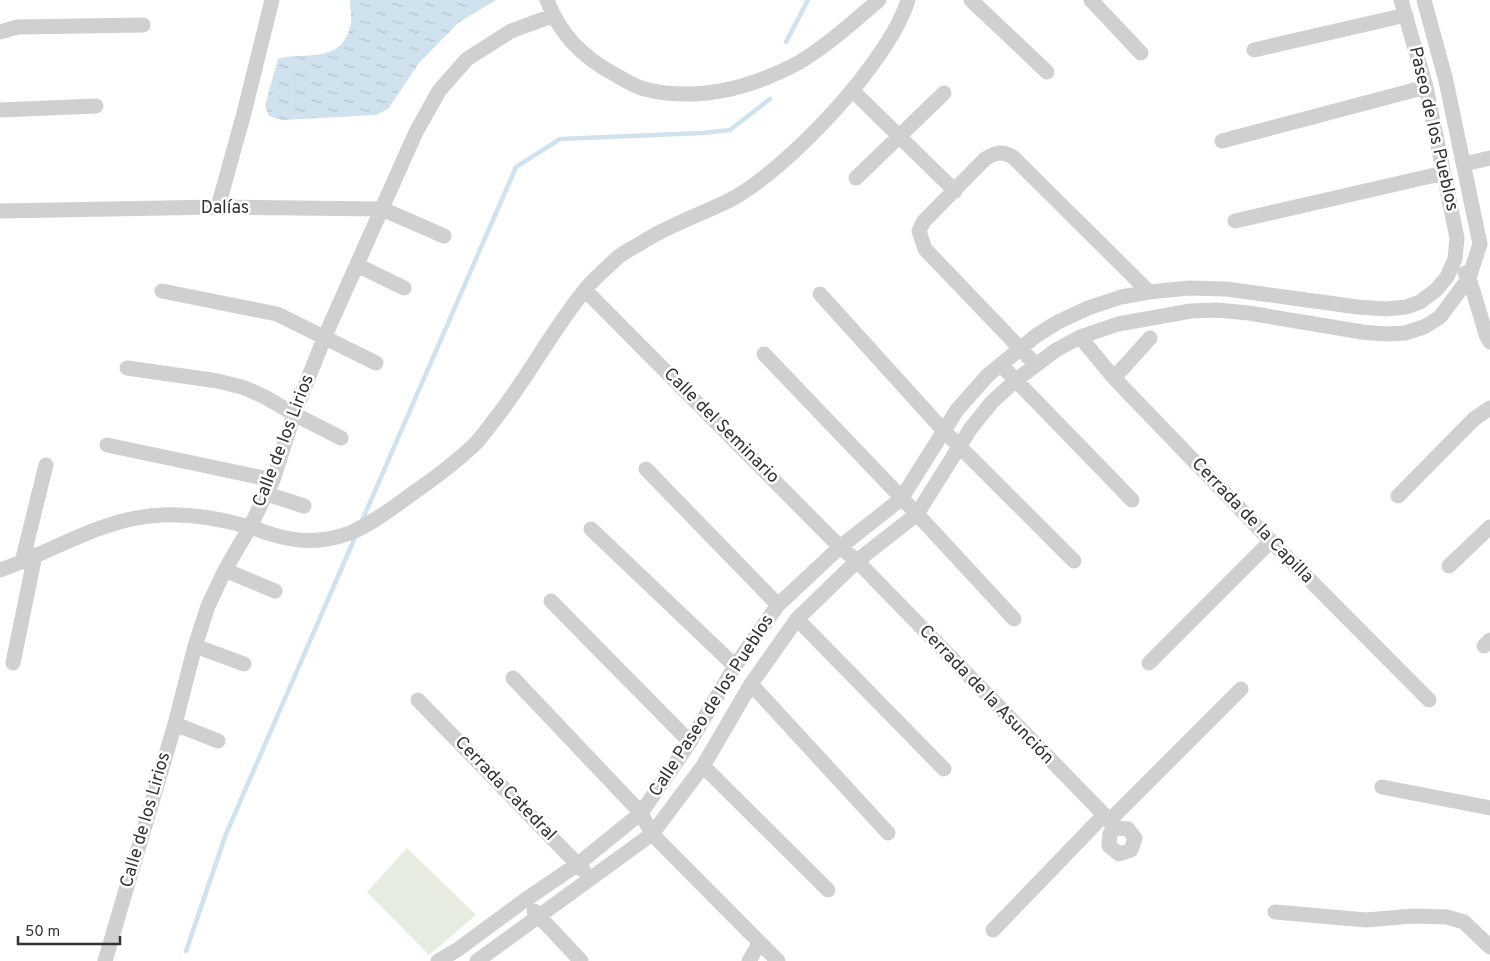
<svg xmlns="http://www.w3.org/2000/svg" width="1490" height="961" font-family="Overpass,sans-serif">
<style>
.green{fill:#e6ecdf}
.water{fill:url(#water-ripples)}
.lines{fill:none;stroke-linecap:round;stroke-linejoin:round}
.stream{stroke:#cfe2ee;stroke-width:4.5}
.minor{stroke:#d0d0d0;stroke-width:15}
.labels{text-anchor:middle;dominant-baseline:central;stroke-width:5;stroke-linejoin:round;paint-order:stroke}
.street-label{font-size:18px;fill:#333;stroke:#fff}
</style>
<defs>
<pattern id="water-ripples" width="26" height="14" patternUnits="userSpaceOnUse" patternTransform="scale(1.25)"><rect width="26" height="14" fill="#cfe2ee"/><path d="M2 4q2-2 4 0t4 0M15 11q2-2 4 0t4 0" fill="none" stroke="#b2c2cd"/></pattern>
</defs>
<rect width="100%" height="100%" fill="#fff"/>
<path class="green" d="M407,848l69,67 -47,40 -62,-63z"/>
<path class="water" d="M350,0h146l-38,23 -39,40 -31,46 -12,6 -94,5 -13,-4 -4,-11 13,-46 7,-2c29,-3 59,3 66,-34 1,-7 -1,-15 -1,-23z"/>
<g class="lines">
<path class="stream" d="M786,42l22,-42
M361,523l155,-356 44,-28 142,-6 28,-3 40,-31
M186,951l40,-117 130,-299"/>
<path class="minor" d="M547,0c12,33 35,57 67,74 9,5 20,12 30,15 53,13 107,-1 154,-26 29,-17 55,-41 81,-63
M971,0l76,72
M1091,0l50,53
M0,32l17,-5 126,-2
M1254,50l152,-35
M852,90l103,101
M0,110l96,-4
M1222,141l204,-54
M1464,164l26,-6
M856,178l88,-85
M218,207l26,-94 28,-113
M0,211l218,-4 164,2 62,27
M1235,221l209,-48
M357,265l47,23
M1465,273l4,5 18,59 3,5
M585,290l255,257 17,14 260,267
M162,291l115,23 99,49
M820,294l124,137 130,130
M1080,337l34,41 157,163 158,159
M764,354l153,160 97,105
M1001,365l131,135
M1036,365l-111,-116 -6,-18 5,-10 61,-62c11,-7 17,-8 28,-2l136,135
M127,368l91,13 27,7 20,9 29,17 47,24
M1114,378l36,-40
M107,445l166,35
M646,469l132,136
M267,494l37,12
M1398,496l76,-77 16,-11
M591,529l144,137
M22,562l24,-97
M1449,566l41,-39
M0,570c55,-19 103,-53 163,-55 28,-1 59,4 86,12 8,2 15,5 22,7 27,9 52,9 79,-1 21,-9 40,-23 59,-37 23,-16 48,-34 68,-54 6,-7 12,-15 18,-23 32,-40 56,-87 89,-128 9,-12 22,-22 33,-33 7,-6 16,-10 24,-15 28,-18 59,-28 89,-43 57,-30 159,-138 178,-200
M225,570l50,21
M551,601l139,141
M797,619l147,150
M195,646l49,18
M1484,646l6,-6
M13,663l22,-108
M1149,663l122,-122
M513,678l128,135 11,21 126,127
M751,684l137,149
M418,700l166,171
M175,724l43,17
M703,766l125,124
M1382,787l108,21
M1109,821l132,-132
M1117,828l11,1 7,9 -4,12 -12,4 -10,-8 1,-13z
M534,911l47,50
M1275,912l91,8 47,-4 34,1 17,5 26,25
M993,930l110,-114
M105,961l70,-237 20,-78 13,-40 17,-36 25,-43 23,-47 21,-66 31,-78 91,-204 23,-41 28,-32 44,-28 41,-15
M438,961l19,-11 68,-50 53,-36 63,-51 49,-71 45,-76 43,-61 62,-58 61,-48 56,-89 31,-35 49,-40 21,-13 30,-14 33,-11 28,-5 40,-4 37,1 132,18 28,2 20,-2 14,-5 16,-12 11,-13 8,-18 2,-21 -31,-151 -25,-87
M477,961l175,-127 51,-68 48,-82 46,-65 60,-58 60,-47 54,-86 21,-26 24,-22 40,-30 24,-13 38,-13 73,-13 25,-1 33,3 113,19 24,2 19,-1 19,-6 16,-10 29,-39 11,-34 -34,-163 -22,-81
M749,961l10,-17"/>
</g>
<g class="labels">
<g class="street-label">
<text transform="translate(1433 129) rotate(77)">Paseo de los Pueblos</text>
<text x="225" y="208">Dalías</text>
<text transform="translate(721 426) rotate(45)">Calle del Seminario</text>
<text transform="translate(284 441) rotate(-69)">Calle de los Lirios</text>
<text transform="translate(1252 521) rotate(46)">Cerrada de la Capilla</text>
<text transform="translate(986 695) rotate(46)">Cerrada de la Asunción</text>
<text transform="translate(712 706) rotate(-57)">Calle Paseo de los Pueblos</text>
<text transform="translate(505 789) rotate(46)">Cerrada Catedral</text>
<text transform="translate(146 820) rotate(-74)">Calle de los Lirios</text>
</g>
</g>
<path d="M18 936v8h102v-8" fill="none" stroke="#333333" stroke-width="2.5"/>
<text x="25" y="936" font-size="15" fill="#333333" stroke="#ffffff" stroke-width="4" paint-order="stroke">50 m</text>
</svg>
